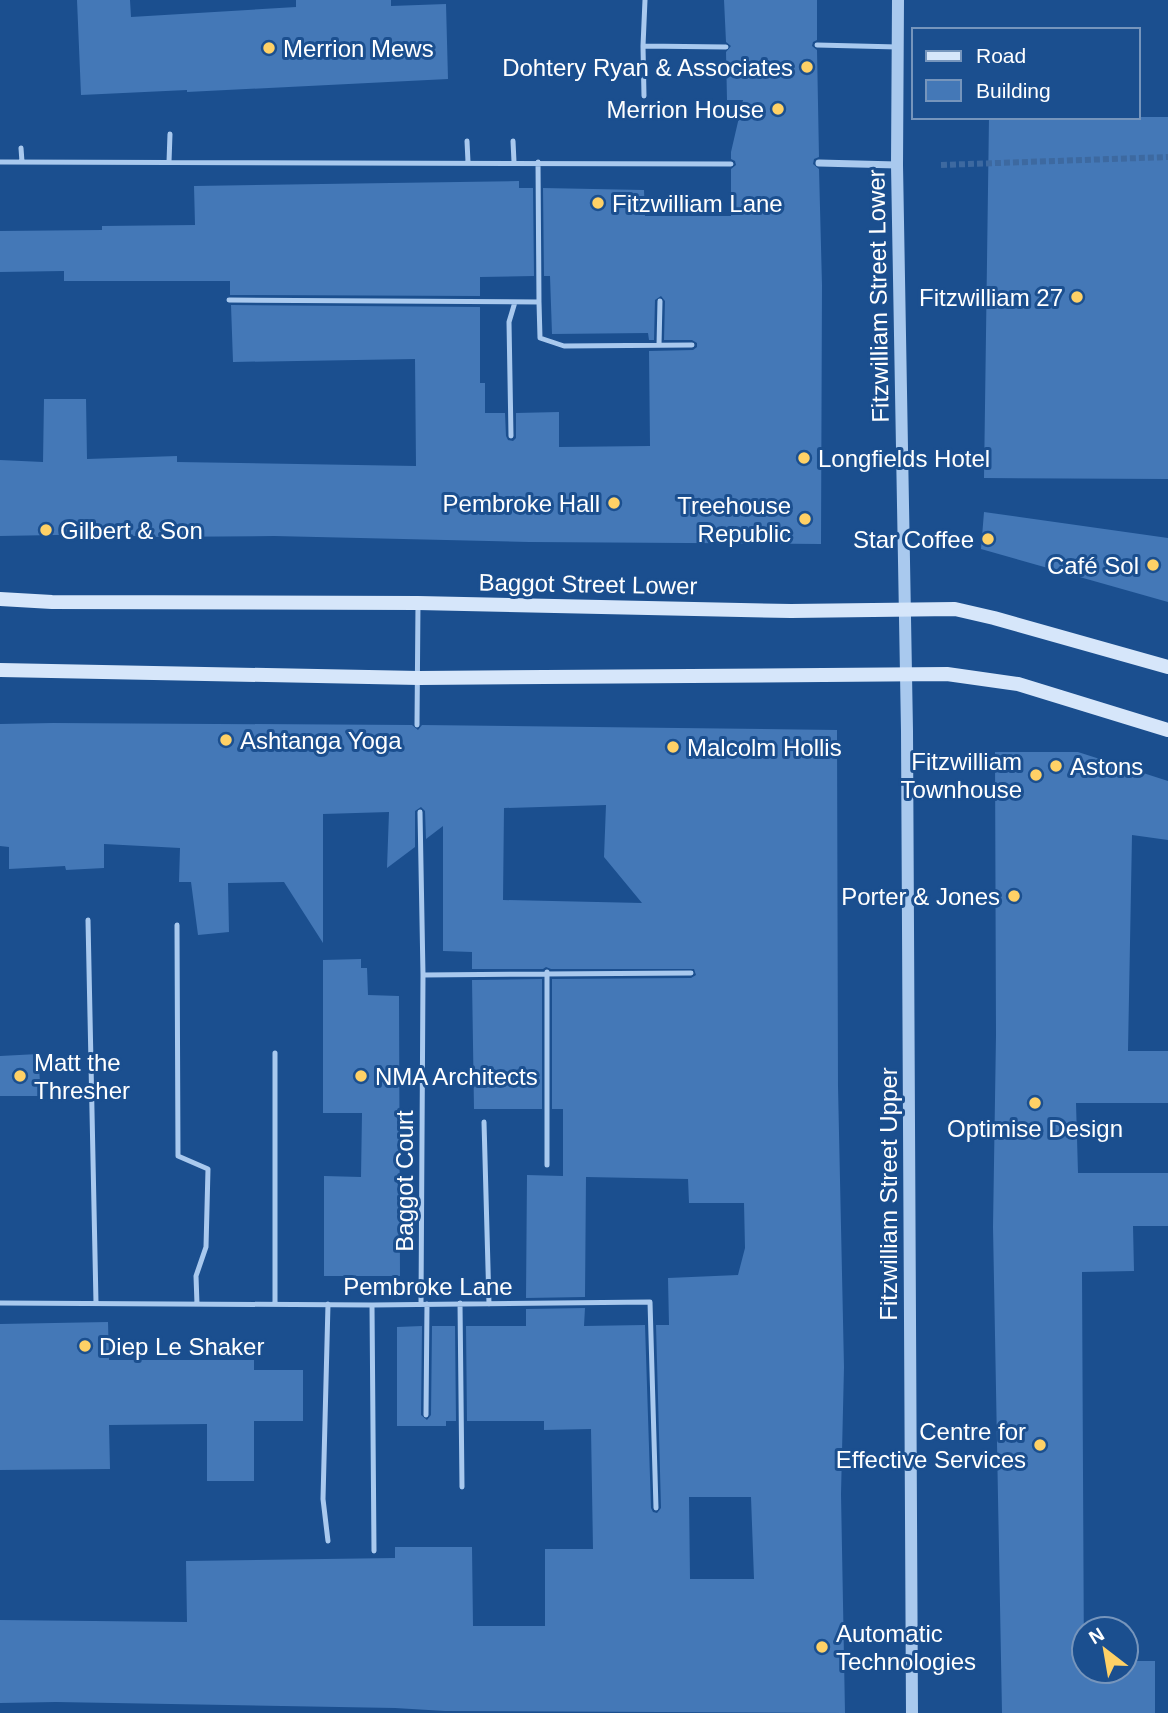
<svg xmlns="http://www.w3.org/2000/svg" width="1168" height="1713" font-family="Arial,sans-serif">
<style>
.building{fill:#4478b7;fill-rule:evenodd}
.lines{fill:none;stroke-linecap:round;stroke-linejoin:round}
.pedestrian-tunnel{stroke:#3d69a0;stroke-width:6;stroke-dasharray:6 3;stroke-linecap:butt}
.service{stroke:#a9c9ee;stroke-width:5}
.minor{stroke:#a9c9ee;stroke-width:7}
.tertiary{stroke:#a9c9ee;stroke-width:12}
.secondary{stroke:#d6e6fa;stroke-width:14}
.poi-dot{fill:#ffd166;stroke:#1b4f8f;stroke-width:2.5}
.labels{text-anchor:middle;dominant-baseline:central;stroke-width:6;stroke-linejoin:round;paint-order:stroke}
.poi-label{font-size:24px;fill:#fff;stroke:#1b4f8f;text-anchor:start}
.street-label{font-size:24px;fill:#fff;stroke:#1b4f8f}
</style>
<rect width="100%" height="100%" fill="#1b4f8f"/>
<path class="building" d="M77,0h53l1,17 165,-10v-7h95v6l55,-2 2,75 -261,13v-2l-106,5z
M724,0h93v40l-4,2 -1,4 5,4 2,107 -5,2 -1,5 6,5 3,116 -1,259 -292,-2 -255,-6 -125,1 -39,-3 -110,2v-76l43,2 1,-63h42l1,60 90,-3v6l239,4 -1,-107 -182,3 -2,-57 249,2v76h5v30h20l1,23 2,4 5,1 3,-3v-25l43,-1v35l91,-1 -1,-95 44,-1 4,-3v-4l-5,-3h-28l1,-39 -4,-5 -6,4 -1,40h-5l-1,-7 -96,1 -2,-58h-6l-1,-88 101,2 1,26h86v-47l5,-4 -1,-4 -4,-2v-7l12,-52h-16l-1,-48 5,-6 -5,-4z
M989,117h179v362l-184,-1z
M519,181v7h14l1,88 -54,1v19l-250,-1v-14h-166v-10l-64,1v-41l102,-1v-4l93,-1 -1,-39z
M984,512l184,26v64l-187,-53z
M53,723l359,2 6,5 4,-5 415,5 1,356 6,281 -3,127 4,219 -400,-2 -50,-3 -339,-6 -56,1v-83l187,2 -1,-61 209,-3v-11h77l1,79h72v-77h48l-2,-120 -47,1v-9h-77l-1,-95h60v-17l59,-1 -1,18 61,-1 6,183 2,4 4,1 4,-5 -5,-183h13l-1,-47 70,-3 7,-27 -1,-45h-55l-1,-24 -102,-2 -1,120 -59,1 1,-123 36,1v-67h-11v-130l139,-1 5,-3 -2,-6h-143l-5,-2 -3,2h-71v-17l-29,-1v-125l-17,13 -1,-28 -4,-4 -6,4v36l-28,21 2,-56 -66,2v129l-39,-61 -56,1 1,49 -31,3 -7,-53h-12l1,-34 -76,-4v24l-38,2 -1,-4 -56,3v-22l-9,-1v-122zM606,805l-2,52 38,46 -139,-3 1,-92zM689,1497h62l3,82h-64z
M995,752h83l90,29v59l-36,-5 -4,216h40v52h-92l2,70h90v53h-35l1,45 -52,1 2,399h42v-10h29v52h-153l-9,-486 3,-192z
M361,959v9h6l1,27 31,1 1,280h-76v-100l37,1 1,-64h-39v-153z
M542,979v130h-68l-2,-129z
M38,1054l3,42h-41v-40z
M108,1322l1,38h145v10h49v51h-49v60h-47v-57l-98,1 1,44 -110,1v-146z
M422,1326l-1,89 6,5 4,-5 1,-89h23l1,95h-10v5h-49v-99z"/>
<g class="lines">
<path class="pedestrian-tunnel" d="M941,165l227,-8"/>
<path class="service" d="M817,45l81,2
M643,46l2,-46
M644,96l-1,-50 83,1
M467,141l1,21
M513,141l1,21
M21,148l1,14
M0,162l731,2
M169,162l1,-28
M538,162l1,140
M229,300l310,2 1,36 24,8 128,-1
M659,345l1,-44
M511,436l-2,-114 6,-20
M417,725l1,-122
M420,812l3,163 -2,329
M88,920l8,383
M177,925l1,231 30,13 -2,78 -10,29 1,28
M547,972v193
M423,975l268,-2
M484,1122l5,182
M0,1303l372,2 278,-3 6,206
M275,1303v-250
M460,1303l2,184
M328,1304l-5,195 5,42
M372,1305l2,246
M426,1415l1,-111"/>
<path class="minor" d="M819,163l78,2"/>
<path class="tertiary" d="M898,0l-1,165 10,566 5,982"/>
<path class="secondary" d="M0,599l52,3 366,1 373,8 164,-2 39,9 174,49
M0,670l419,8 528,-4 71,10 150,46"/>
</g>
<g class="poi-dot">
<circle cx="269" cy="48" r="7"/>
<circle cx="807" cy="67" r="7"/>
<circle cx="778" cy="109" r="7"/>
<circle cx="598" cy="203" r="7"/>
<circle cx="1077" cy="297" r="7"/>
<circle cx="804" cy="458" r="7"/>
<circle cx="614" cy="503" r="7"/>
<circle cx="805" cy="519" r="7"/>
<circle cx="46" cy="530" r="7"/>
<circle cx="988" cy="539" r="7"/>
<circle cx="1153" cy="565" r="7"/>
<circle cx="226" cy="740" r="7"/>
<circle cx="673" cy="747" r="7"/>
<circle cx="1056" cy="766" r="7"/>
<circle cx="1036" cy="775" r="7"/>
<circle cx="1014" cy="896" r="7"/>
<circle cx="20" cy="1076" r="7"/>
<circle cx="361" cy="1076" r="7"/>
<circle cx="1035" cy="1103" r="7"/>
<circle cx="85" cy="1346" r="7"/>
<circle cx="1040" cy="1445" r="7"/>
<circle cx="822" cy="1647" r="7"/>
</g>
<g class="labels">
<g class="poi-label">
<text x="283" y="48">Merrion Mews</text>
<text x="793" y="67" text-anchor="end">Dohtery Ryan &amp; Associates</text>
<text x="764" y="109" text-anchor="end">Merrion House</text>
<text x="612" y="203">Fitzwilliam Lane</text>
<text x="1063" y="297" text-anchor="end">Fitzwilliam 27</text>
<text x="818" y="458">Longfields Hotel</text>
<text x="600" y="503" text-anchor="end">Pembroke Hall</text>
<text x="791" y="505" text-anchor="end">Treehouse<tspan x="791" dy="28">Republic</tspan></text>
<text x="60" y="530">Gilbert &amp; Son</text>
<text x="974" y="539" text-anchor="end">Star Coffee</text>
<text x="1139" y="565" text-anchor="end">Café Sol</text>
<text x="240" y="740">Ashtanga Yoga</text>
<text x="687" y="747">Malcolm Hollis</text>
<text x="1022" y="761" text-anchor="end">Fitzwilliam<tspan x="1022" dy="28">Townhouse</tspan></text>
<text x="1070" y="766">Astons</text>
<text x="1000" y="896" text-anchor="end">Porter &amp; Jones</text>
<text x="34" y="1062">Matt the<tspan x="34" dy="28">Thresher</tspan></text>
<text x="375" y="1076">NMA Architects</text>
<text x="1035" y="1128" text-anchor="middle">Optimise Design</text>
<text x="99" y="1346">Diep Le Shaker</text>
<text x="1026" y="1431" text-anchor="end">Centre for<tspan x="1026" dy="28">Effective Services</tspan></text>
<text x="836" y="1633">Automatic<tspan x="836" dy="28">Technologies</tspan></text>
</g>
<g class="street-label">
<text transform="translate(878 296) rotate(-91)">Fitzwilliam Street Lower</text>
<text transform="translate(588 584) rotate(1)">Baggot Street Lower</text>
<text transform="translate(404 1181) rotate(-90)">Baggot Court</text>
<text transform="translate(888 1194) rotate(-90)">Fitzwilliam Street Upper</text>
<text x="428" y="1286">Pembroke Lane</text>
</g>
</g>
<rect x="912" y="28" width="228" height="91" fill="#1b4f8f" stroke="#7695bc" stroke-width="2"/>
<rect x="926" y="51" width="35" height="10" fill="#d6e6fa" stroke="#7695bc" stroke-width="2"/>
<text x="976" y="63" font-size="21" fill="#ffffff">Road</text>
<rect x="926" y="80" width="35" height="21" fill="#4478b7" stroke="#7695bc" stroke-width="2"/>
<text x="976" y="98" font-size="21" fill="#ffffff">Building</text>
<g transform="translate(1105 1650) rotate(329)"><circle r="33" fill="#1b4f8f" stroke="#7695bc" stroke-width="2"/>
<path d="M0-5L12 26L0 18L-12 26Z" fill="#ffd166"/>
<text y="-10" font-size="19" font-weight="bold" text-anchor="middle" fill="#ffffff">N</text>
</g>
</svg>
